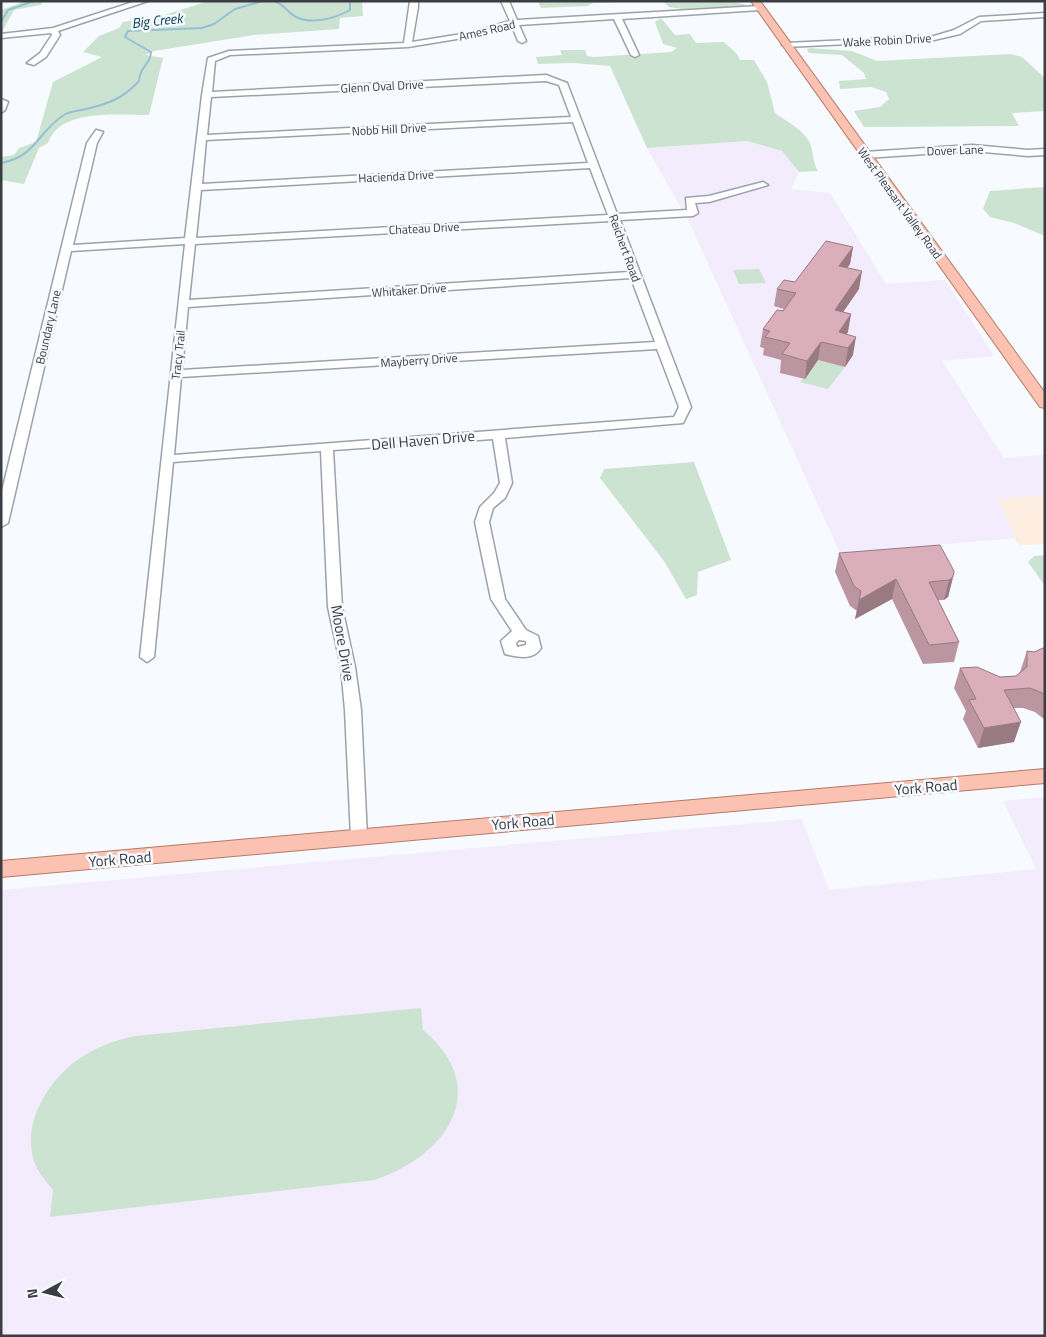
<svg xmlns="http://www.w3.org/2000/svg" width="1046" height="1337" font-family="'Titillium Web',sans-serif">
<style>
.commercial{fill:#fdece0}
.education{fill:#f3ecfd}
.green{fill:#cde3d1}
.lines{fill:none;stroke-linecap:round;stroke-linejoin:round}
.stream{stroke:#96c0d5;stroke-width:2}
.minor-casing{stroke:#9ca2ab;stroke-width:3}
.major-casing{stroke:#b67969;stroke-width:2}
.minor{fill:#fff;fill-rule:evenodd}
.major{fill:#fbc2b2;fill-rule:evenodd}
.wall{fill:#bb96a1}
.shaded-wall{fill:#997a83}
.building{fill:#daaebb;stroke:#997a83}
.labels{text-anchor:middle;dominant-baseline:central;stroke-width:5;stroke-linejoin:round;paint-order:stroke}
.far-street-label{font-size:12px;fill:#3a3d41;stroke:#f7fafe}
.far-water-label{font-size:14px;font-style:italic;fill:#044056;stroke:#f7fafe}
.street-label{font-size:15px;fill:#3a3d41;stroke:#f7fafe}
</style>
<rect width="100%" height="100%" fill="#f7fafe"/>
<path class="commercial" d="M1045,495v49l-26,1 -6,-7h3l-19,-39z"/>
<path class="education" d="M747,141l35,10 17,21 -8,17 39,4 56,91 59,-4 49,76 -52,5 62,97 41,-3v40l-47,4 18,39 -176,15 -151,-331 -42,-74z
M1045,797v539h-1044v-446l801,-71 27,71 207,-21 -33,-68z"/>
<path class="green" d="M26,1h17l-2,4 -27,5 -13,24v-24z
M362,1l1,15 -23,2 -1,11 -85,6 -100,16 -8,4 17,3 -14,57c-29,0 -90,-7 -101,28l-9,5 -15,36 -23,-4v-23l13,-2 5,-7 17,-6 17,-60 49,-25 -19,-5 16,-16 20,-8 4,-6 31,-4 52,-16z
M538,1h105l-50,2 -5,3 -47,2z
M663,1h68l15,4 -4,2 -54,3 -19,-3z
M661,18l14,17 15,-1 6,9 28,-1 13,12 3,6h14l13,22 8,31c11,8 26,15 34,28 5,9 3,21 9,30l-19,1 -17,-21 -35,-10 -100,7 -37,-82 -37,-3 -35,1 -2,-7 26,-2 -2,-5h25l2,6 7,1 77,-5 6,-4 -14,-4 -8,-22z
M809,48l43,3 25,10 134,-7 11,3 23,21v33l-33,2 7,13 -155,1 -10,-16 26,-4 9,-8 -3,-7 -15,-5 -31,2 -1,-8 27,-2 -2,-6 -22,-18 -33,-2 -2,-3z
M1045,187v49l-31,-13 -24,-6 -7,-8 7,-18z
M759,269l7,14 -27,1 -6,-14z
M818,360l27,7 -17,22 -28,-7z
M694,462l37,98 -33,12 -1,23 -11,4 -22,-38 -64,-83 4,-9z
M1045,555v31l-17,-24 6,-6z
M421,1008l2,22c71,59 23,127 -49,150l-324,37 3,-27c-8,-10 -15,-17 -19,-29 -13,-40 17,-86 51,-106 16,-10 32,-15 50,-19z"/>
<g class="lines">
<path class="stream" d="M274,1c10,3 14,12 22,16 16,8 40,1 54,-7v-9
M1,22l7,-12 26,-9
M1,163c35,-6 37,-32 63,-48 6,-4 15,-4 22,-6 22,-5 38,-11 53,-28 0,-14 12,-17 12,-29l-26,-15 3,-6 74,-3 12,-4 21,-15 28,-8"/>
<defs>
<path id="minor" d="M136,1h12l-90,30 2,4 -14,22 -12,8 -7,-2 13,-10 12,-18 -1,-2 -50,5v-4l52,-6z
M410,1h8v6l-6,35 56,-9 42,-12 -9,-20h8l8,19 243,-14 4,2 -4,2 -138,9 17,36 -4,2 -4,-2 -17,-36 -95,6 7,16 -4,2 -4,-2 -6,-15 -43,11 -61,10 -178,8 -15,6 -3,31 334,-17 21,8 50,131 70,-4 -1,-12 23,-2 54,-14 5,3 -59,17 -14,1 3,10 -5,3 -73,4 71,187 -8,16 -178,15 7,45 -7,15 -12,10 -4,14 16,77 21,31 12,6 3,12c-8,13 -24,9 -36,6l-4,-13 11,-10 -21,-32 -16,-77 5,-15 14,-14 6,-10 -7,-44 -160,11 9,157 13,60 6,43 6,127 -2,5 -6,1 -6,-1 -2,-5 -6,-127 -4,-43 -13,-60 -7,-156 -148,11 -19,195 -7,5 -7,-5 45,-413 -114,7 -63,272 -7,4v-32l86,-352 9,-13 7,2 -6,11 -24,102 112,-7 17,-143 6,-37 21,-7 175,-8zM546,81l13,4 12,32 -364,18 4,-38zM573,122l15,41 -386,21 4,-44zM590,168l18,47 -412,23 5,-48zM610,221l19,51 -440,28 6,-56zM631,278l24,64 -473,28 6,-63zM657,349l22,58 -5,10 -500,38 7,-78zM519,640l7,1v4l-9,2 -1,-4z
M1045,13v4l-64,4 -21,13 -26,6 -148,7 -4,-2 4,-2 148,-7 20,-6 25,-13z
M1,99l7,3 -3,8 -4,3z
M972,145l56,5 17,-1v6l-17,1 -56,-5 -107,7 -5,-3 5,-3z"/>
<path id="major" d="M751,1h9l285,392v15l-5,-1z
M1045,769v14l-1044,94v-16z"/>
</defs>
<use href="#minor" class="minor-casing"/>
<use href="#major" class="major-casing"/>
<use href="#minor" class="minor"/>
<use href="#major" class="major"/>
</g>
<path class="wall" d="M853,247l-3,17 -3,4 12,21 -16,23 5,20 -2,2 7,21 -8,12 -27,-7 -13,19 -25,-6 1,-13 -18,-5 1,-7 -4,-1 3,-18 21,-20 -10,-3 3,-17 18,-7z
M839,553l114,24 -5,20 -4,3h-6l21,42 -5,20 -31,2 -31,-65 -37,20 2,-8 -7,-5 -15,-34z
M1045,648v72l-10,-8 -12,-4h-9v34l-36,6 -15,-29 3,-8 -12,-23 6,-20 40,9 16,-1 4,-4 7,-21 7,1z"/>
<path class="shaded-wall" d="M853,247l-3,17 -14,20 3,-18z
M862,271l-3,18 -27,39 3,-18z
M851,314l-3,18 -10,14 1,-14z
M856,337l-3,18 -8,12 3,-19z
M821,342l-3,18 -13,19 2,-18z
M953,577l-5,20 -4,3 5,-20z
M896,579l-4,20 -37,20 4,-19z
M1021,722l-7,20 -36,6 6,-20z"/>
<path class="building" d="M826,241l27,6 -14,19 23,5 -27,39 16,4 -12,18 17,5 -8,11 -27,-6 -14,19 -25,-7 8,-11 -25,-6 5,-6 -7,-2 14,-19 6,1 13,-18 -19,-4 7,-9 11,2z
M940,545l14,26 -1,6 -4,3 -20,2 30,60 -30,3 -33,-66 -37,21 2,-9 -7,-5 -15,-33z
M1043,648h2v47l-3,-2 -12,-5 -26,2 17,32 -37,6 -15,-28 7,-1 -16,-31 17,-1 23,10 16,-1 11,-9v-16l7,1z"/>
<g class="labels">
<g class="far-street-label">
<text transform="translate(487 30) rotate(-13)">Ames Road</text>
<text transform="translate(887 40) rotate(-3)">Wake Robin Drive</text>
<text transform="translate(382 86) rotate(-3)">Glenn Oval Drive</text>
<text transform="translate(389 129) rotate(-3)">Nobb Hill Drive</text>
<text transform="translate(955 150) rotate(-2)">Dover Lane</text>
<text transform="translate(396 176) rotate(-3)">Hacienda Drive</text>
<text transform="translate(900 203) rotate(54)">West Pleasant Valley Road</text>
<text transform="translate(424 228) rotate(-3)">Chateau Drive</text>
<text transform="translate(625 248) rotate(70)">Reichert Road</text>
<text transform="translate(409 290) rotate(-4)">Whitaker Drive</text>
<text transform="translate(48 327) rotate(-77)">Boundary Lane</text>
<text transform="translate(178 355) rotate(-84)">Tracy Trail</text>
<text transform="translate(419 360) rotate(-4)">Mayberry Drive</text>
</g>
<g class="far-water-label">
<text transform="translate(157 20) rotate(-6)">Big Creek</text>
</g>
<g class="street-label">
<text transform="translate(423 440) rotate(-5)">Dell Haven Drive</text>
<text transform="translate(343 643) rotate(80)">Moore Drive</text>
<text transform="translate(926 787) rotate(-5)">York Road</text>
<text transform="translate(523 822) rotate(-5)">York Road</text>
<text transform="translate(120 859) rotate(-5)">York Road</text>
</g>
</g>
<rect width="1046" height="1337" fill="none" stroke="#3a3d41" stroke-width="5"/>
<g transform="translate(45 1292) rotate(263)" stroke="#f7fafe" stroke-width="4" paint-order="stroke">
<path d="M0-4L9 19L0 12L-9 19Z" fill="#3a3d41"/>
<text y="-8" font-size="14" font-weight="bold" text-anchor="middle" fill="#3a3d41">N</text>
</g>
</svg>
